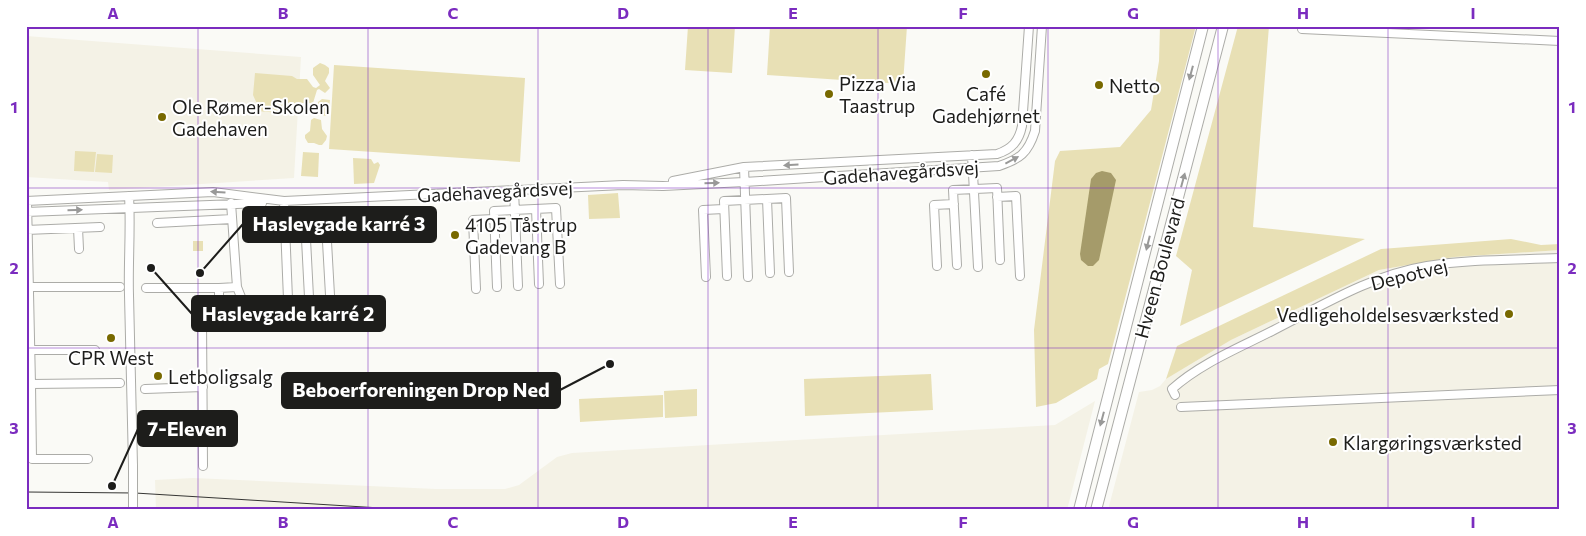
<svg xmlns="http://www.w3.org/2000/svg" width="1586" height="536" font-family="Commissioner,sans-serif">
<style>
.built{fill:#f4f2e6}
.green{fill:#e8e0b5}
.water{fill:#a59b6a}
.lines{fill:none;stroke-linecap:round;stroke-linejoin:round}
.minor-casing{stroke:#acaca8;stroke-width:10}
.tertiary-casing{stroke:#acaca8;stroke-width:12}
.minor{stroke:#fff;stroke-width:8}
.tertiary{stroke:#fff;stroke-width:10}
.tram{stroke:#363634;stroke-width:1}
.minor-bridge-casing{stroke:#acaca8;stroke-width:10;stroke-linecap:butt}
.minor-bridge{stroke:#fff;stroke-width:8}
.oneway{fill:#999998}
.grid{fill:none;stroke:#7b2cbf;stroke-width:1;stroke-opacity:0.55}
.poi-dot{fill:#786900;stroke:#fff;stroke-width:2}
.labels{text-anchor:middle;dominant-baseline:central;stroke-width:4;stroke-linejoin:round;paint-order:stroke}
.poi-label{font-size:19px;fill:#1d1d1b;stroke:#fff;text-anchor:start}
.street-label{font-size:19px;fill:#1d1d1b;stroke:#fff}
.leader{fill:none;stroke:#1d1d1b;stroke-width:2}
.callout-dot{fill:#1d1d1b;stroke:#fff;stroke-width:2}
.callout{fill:#1d1d1b;stroke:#1d1d1b;stroke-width:2}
.callout-label{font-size:20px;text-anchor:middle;font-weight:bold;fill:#fff}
.neatline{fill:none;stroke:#7b2cbf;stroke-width:2}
.grid-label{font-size:16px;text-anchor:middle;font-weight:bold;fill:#7b2cbf}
</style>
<rect width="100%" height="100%" fill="#fafaf6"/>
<path class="built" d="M26,36l275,21 -7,121 -185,12 -1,-8 -82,-5z
M1560,250v260h-452l31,-118 13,-2 8,-4 6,-7 65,-39 148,-70 75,-13z
M1095,401l-28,109h-911l-1,-30 38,-2 243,11h69l14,-4 38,-28 15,-4 483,-28z"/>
<path class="green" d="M688,26h47l-3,47 -47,-3z
M770,26h137l-4,58 -136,-9z
M1160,26h36l-88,338 -9,5 -2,10 -41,24 -20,4 -2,-77 21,-169 5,-10 60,-4 31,-37 8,-49z
M1238,26h31l-16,201 112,12 -185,87 12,-56 -16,-14z
M320,63l5,2 4,3v5l-4,8 5,7 -5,5 -6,-4 -2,1 -4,13h-16l-16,10 -25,-2 1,-7 -4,-9 2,-22 37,3 5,3h10l6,8 3,1 4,-3 -7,-10v-7z
M334,65l191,13 -5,84 -191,-13z
M322,99l8,1 -2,16 -11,-1 1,-13z
M314,118l7,2 1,9 5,7 -1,4 -4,5h-3l-5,-2h-6l-3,-5v-3l5,-4 1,-11z
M75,151l21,1 -2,20 -20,-1z
M303,152l16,1 -1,24 -17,-1z
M97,154l16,1 -1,18 -17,-1z
M353,158l18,1 3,5 4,-2 2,3 -6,18 -20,1z
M618,193l2,25 -31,1 -1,-24z
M1511,239l30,6 19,-1v6l-106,7 -75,13 -148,70 -65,39 11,-33 204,-97z
M193,241h10v10h-10z
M931,374l2,36 -128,6 -1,-37z
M697,389v27l-32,2 -1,-27z
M663,395v22l-83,5 -1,-23z"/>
<path class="water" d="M1102,171l9,2 5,7 -17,80 -6,6h-5l-7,-6 -1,-6 11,-75 5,-6z"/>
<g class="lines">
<defs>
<path id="minor" d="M1302,29l258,12
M972,155l6,112
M744,167l4,110
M673,181l71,-14 253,-13c15,-5 22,-13 25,-28l7,-100
M514,190l4,96
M129,196c2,33 -1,66 0,99 1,57 3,114 4,171
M997,197l19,-1 4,80
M767,199l3,74
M26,201l187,-9 71,9 339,-16 40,1 81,-4 255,-16c21,-7 29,-13 36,-35l7,-105
M27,201l4,183 89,-1
M284,201l4,98
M536,209l3,75
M26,212l236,-9
M285,221l20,-1 4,77
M157,223l75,-4
M305,225l21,-1 4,71
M78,228l1,21
M26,230l74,-3
M957,265l-4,-75 44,-2 3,72
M937,266l-3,-61 20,-1
M727,276l-3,-75 62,-3 3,74
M706,277l-3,-67 21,-1
M26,287h94
M237,287l4,10 1,22
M497,287l-3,-76 62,-3 4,76
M146,288h73
M476,289l-3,-69 21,-1
M31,350h64
M28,384h3l1,75h56
M145,389l58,-2
M1175,395l-3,-6c29,-26 67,-41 102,-59 49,-25 98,-55 153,-64 43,-7 89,-6 133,-8
M1181,407l379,-17
M203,466l-1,-146h17v-32l18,-1 -6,-84"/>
<path id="tertiary" d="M1079,510l124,-484
M1096,510l127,-484"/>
</defs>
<use href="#minor" class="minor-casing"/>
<use href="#tertiary" class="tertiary-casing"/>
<use href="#minor" class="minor"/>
<use href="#tertiary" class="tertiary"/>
<path class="tram" d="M26,492l109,1 278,17
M178,510h84"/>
<defs>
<path id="minor-bridge" d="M133,466v44"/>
</defs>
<use href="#minor-bridge" class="minor-bridge-casing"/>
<use href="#minor-bridge" class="minor-bridge"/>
</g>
<defs><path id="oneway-solid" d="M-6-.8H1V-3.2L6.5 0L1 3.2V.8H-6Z" transform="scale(1.25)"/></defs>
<g class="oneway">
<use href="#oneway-solid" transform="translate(1191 73) rotate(105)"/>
<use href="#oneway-solid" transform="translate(1012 160) rotate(-28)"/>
<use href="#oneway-solid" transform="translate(791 165) rotate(177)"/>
<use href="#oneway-solid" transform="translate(1183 180) rotate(-75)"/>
<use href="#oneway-solid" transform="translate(712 183) rotate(-2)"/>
<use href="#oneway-solid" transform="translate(218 192) rotate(-176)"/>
<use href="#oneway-solid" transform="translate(75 210) rotate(-2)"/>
<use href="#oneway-solid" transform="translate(1148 243) rotate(104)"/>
<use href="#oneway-solid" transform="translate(1102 419) rotate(105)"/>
</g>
<path class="grid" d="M198,26v484M368,26v484M538,26v484M708,26v484M878,26v484M1048,26v484M1218,26v484M1388,26v484M26,188h1534M26,348h1534"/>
<g class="poi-dot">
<circle cx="986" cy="74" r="5"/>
<circle cx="1099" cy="85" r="5"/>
<circle cx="829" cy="94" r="5"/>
<circle cx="162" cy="117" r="5"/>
<circle cx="455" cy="235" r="5"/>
<circle cx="1509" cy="314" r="5"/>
<circle cx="111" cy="338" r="5"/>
<circle cx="158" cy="376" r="5"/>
<circle cx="1333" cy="442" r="5"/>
</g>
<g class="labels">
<g class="poi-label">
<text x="839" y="83">Pizza Via<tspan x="839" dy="22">Taastrup</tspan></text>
<text x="1109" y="85">Netto</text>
<text x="986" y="93" text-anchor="middle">Café<tspan x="986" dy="22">Gadehjørnet</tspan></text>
<text x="172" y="106">Ole Rømer-Skolen<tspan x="172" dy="22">Gadehaven</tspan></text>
<text x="465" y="224">4105 Tåstrup<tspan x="465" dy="22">Gadevang B</tspan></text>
<text x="1499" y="314" text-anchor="end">Vedligeholdelsesværksted</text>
<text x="111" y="357" text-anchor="middle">CPR West</text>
<text x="168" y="376">Letboligsalg</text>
<text x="1343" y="442">Klargøringsværksted</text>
</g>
<g class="street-label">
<text transform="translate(901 172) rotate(-4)">Gadehavegårdsvej</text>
<text transform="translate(495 191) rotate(-3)">Gadehavegårdsvej</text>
<text transform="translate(1159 268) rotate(-75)">Hveen Boulevard</text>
<text transform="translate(1409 274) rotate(-14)">Depotvej</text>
</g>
</g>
<path class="leader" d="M200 273L243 224M151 268L192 314M610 364L560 390M112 486L138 429"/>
<g class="callout-dot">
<circle cx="200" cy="273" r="5"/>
<circle cx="151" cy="268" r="5"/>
<circle cx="610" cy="364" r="5"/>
<circle cx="112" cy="486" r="5"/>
</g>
<g class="callout">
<rect x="243" y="207" width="193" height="35" rx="5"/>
<rect x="192" y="296" width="193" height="35" rx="5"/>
<rect x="282" y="373" width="278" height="35" rx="5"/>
<rect x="138" y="411" width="99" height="35" rx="5"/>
</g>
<g class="callout-label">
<text x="339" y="231">Haslevgade karré 3</text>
<text x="288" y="321">Haslevgade karré 2</text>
<text x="421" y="397">Beboerforeningen Drop Ned</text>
<text x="187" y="436">7-Eleven</text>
</g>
<rect width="1586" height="536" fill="none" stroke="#ffffff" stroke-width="55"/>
<rect x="28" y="28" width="1530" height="480" class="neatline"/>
<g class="grid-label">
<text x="113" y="19">A</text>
<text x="283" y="19">B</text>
<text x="453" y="19">C</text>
<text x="623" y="19">D</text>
<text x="793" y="19">E</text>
<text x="963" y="19">F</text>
<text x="1133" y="19">G</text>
<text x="1303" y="19">H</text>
<text x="1473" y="19">I</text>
<text x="14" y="113">1</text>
<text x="1572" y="113">1</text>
<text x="14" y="274">2</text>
<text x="1572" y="274">2</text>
<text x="14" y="434">3</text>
<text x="1572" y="434">3</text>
<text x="113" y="528">A</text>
<text x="283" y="528">B</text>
<text x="453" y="528">C</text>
<text x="623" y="528">D</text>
<text x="793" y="528">E</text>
<text x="963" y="528">F</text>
<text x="1133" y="528">G</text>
<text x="1303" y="528">H</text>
<text x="1473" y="528">I</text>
</g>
</svg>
